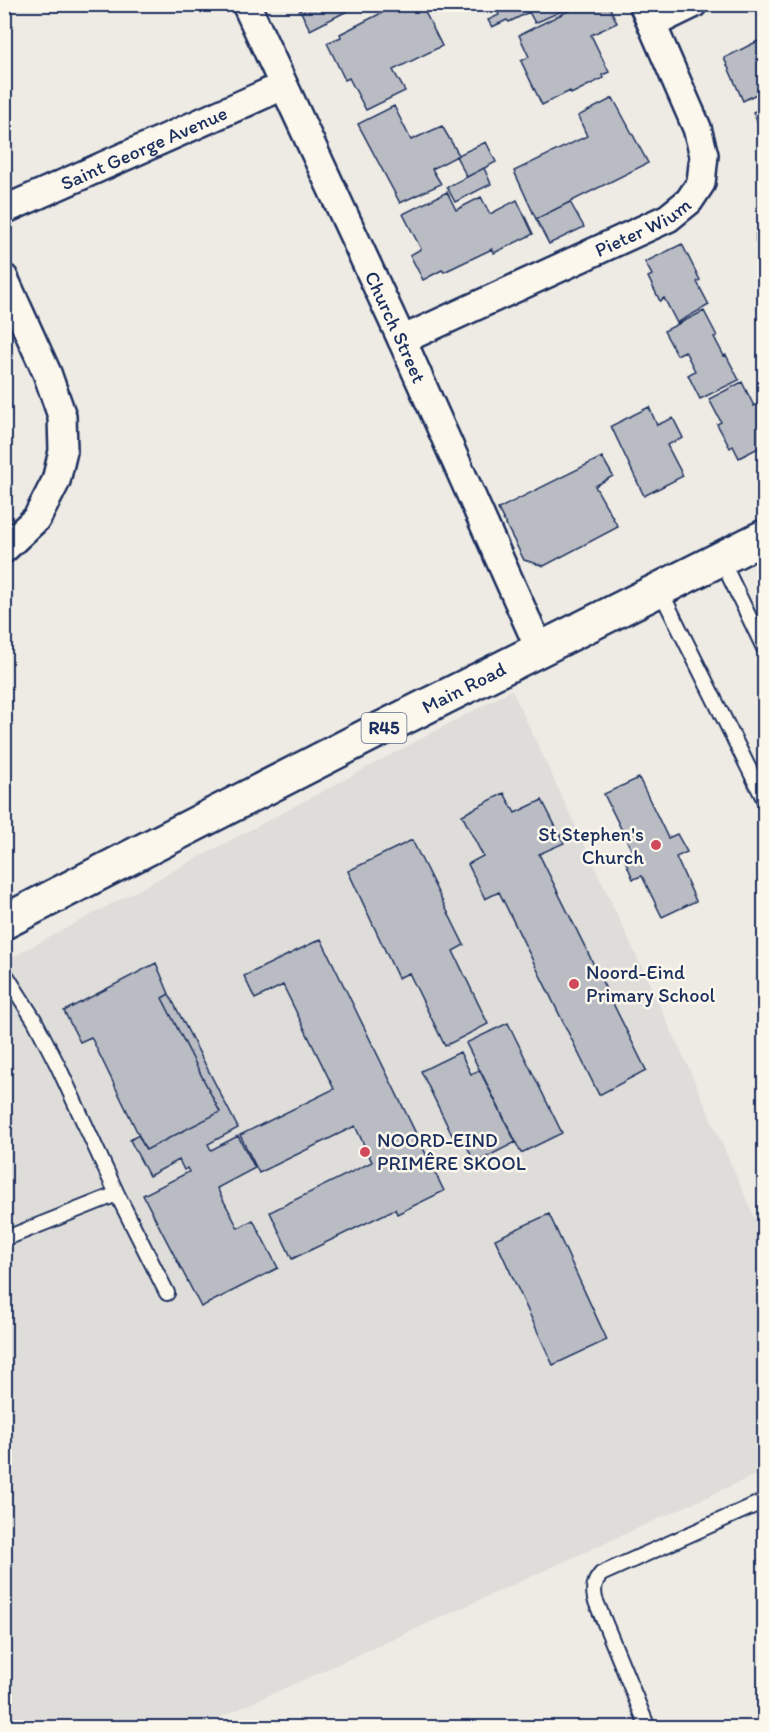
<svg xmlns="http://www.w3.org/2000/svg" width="769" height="1732" font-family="Itim,sans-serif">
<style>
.built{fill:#deddda}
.building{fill:#b9bcc3;stroke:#1b2f5e;stroke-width:1.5}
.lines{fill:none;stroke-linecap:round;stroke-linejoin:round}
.lane-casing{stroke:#1b2f5e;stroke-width:18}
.street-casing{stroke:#1b2f5e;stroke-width:32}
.primary-casing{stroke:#1b2f5e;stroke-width:38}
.lane{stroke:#fbf7ec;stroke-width:14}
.street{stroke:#fbf7ec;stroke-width:27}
.primary{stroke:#fbf7ec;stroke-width:33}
.poi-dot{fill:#d1495b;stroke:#fbf7ec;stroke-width:2}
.labels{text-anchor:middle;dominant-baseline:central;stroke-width:5;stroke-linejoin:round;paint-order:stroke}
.shield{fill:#fbf7ec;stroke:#5e6b89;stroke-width:1.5}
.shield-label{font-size:18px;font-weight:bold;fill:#1b2f5e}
.street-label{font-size:20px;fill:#1b2f5e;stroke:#fbf7ec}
.poi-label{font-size:20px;fill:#1b2f5e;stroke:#fbf7ec;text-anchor:start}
</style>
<rect width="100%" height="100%" fill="#eeebe4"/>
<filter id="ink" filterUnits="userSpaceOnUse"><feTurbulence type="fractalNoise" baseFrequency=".0167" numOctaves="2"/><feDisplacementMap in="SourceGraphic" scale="12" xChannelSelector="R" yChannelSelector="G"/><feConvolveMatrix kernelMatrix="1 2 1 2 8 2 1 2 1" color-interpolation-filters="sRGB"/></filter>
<g filter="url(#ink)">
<path class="built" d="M512,690l175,374 77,175v232l-565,256 -194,1v-767z"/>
<path class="building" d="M297,4h64l-51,26z
M399,4h22l21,42 -49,24 12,21 -39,19 -17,-32 -4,2 -18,-37 14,-6 -1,-3z
M494,4h67l3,6 -29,13 -6,-11 -20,10 -2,-2 -15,7 -4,-7 11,-5z
M592,4h16l9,19 -26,12 18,37 -7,3 1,3 -32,16 -1,-3 -28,14 -21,-44 8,-4 -10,-22 57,-28 2,4z
M764,30v60l-21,11 -19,-43 38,-19 -2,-6z
M613,98l35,65 -112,56 -22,-48 73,-35 -9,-20z
M394,106l17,34 31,-14 17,29 -27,14 9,15 -41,19 -42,-79z
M764,106v31l-11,-25z
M486,142l10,20 -29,15 -11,-21z
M484,168l7,16 -36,18 -8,-15z
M447,192l9,18 25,-13 9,17 27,-14 16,34 -39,19 -2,-4 -48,23 -2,-2 -19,10 -13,-25 11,-6 -18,-35z
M570,202l14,25 -35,17 -13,-25z
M682,244l18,36 -3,2 12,23 -32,18 -13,-25 -4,3 -12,-24 4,-2 -7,-13z
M704,311l13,25 -3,1 10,19 2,-1 13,25 -39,19 -12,-24 7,-4 -10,-20 -8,4 -13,-24z
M742,382l12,24 4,-2 6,13v28l-25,13 -6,-12 -3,2 -13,-24 4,-2 -12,-23z
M649,407l8,18 16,-7 10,20 -16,7 16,31 -39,20 -33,-70z
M602,457l11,19 -18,10 23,41 -74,39 -20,-6 -26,-51z
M639,778l29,60 9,-4 10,18 -11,5 20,44 -34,16 -20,-41 -9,3 -8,-19 9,-5 -30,-61z
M504,793l11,20 27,-13 22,43 -25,11 107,216 -47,25 -100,-203 -14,7 -17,-35 15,-8 -21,-41z
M412,840l52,105 -11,6 35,73 -43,22 -36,-73 -11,5 -50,-107z
M321,939l123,252 -47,23 -2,-5 -103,50 -22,-47 102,-50 -17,-36 -96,47 -19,-38 94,-46 -51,-104 -28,14 -11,-23z
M156,963l13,31 -7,4 58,114 -74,38 -55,-113 -11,5 -16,-31z
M169,994l69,134 -30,16 3,6 27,-14 17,32 -38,20 21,40 15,-8 25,48 -77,39 -58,-112 46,-23 -2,-4 -3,2 -5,-10 -30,16 -19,-36 8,-5 8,15 74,-38 -58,-114z
M508,1023l54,110 -41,20 -55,-110z
M460,1052l11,22 9,-4 36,72 -41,21 -15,-31 -8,3 -31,-64z
M549,1214l58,126 -54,25 -58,-126z"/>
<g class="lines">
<defs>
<path id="lane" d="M764,236v5
M721,559l43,89
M660,590l104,209
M4,972l31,49 23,45 59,128 50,99
M4,1239l113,-45
M648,1728l-53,-129c-2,-11 -1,-17 6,-25l163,-73"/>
<g id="street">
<path id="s1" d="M246,4l156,336 138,310"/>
<path d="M652,24l41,-20"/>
<path id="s2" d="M4,210l279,-124"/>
<path d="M4,278l43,95 15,43 1,35 -7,30 -19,37 -33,31"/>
<path id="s3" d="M402,340l266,-122 21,-17 12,-18 3,-28 -7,-27 -54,-124"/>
</g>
<g id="primary">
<path id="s4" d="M4,922l361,-185 399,-200"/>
</g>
</defs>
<use href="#lane" class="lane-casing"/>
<use href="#street" class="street-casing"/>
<use href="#primary" class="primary-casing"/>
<use href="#lane" class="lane"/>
<use href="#street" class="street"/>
<use href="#primary" class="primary"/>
</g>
</g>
<g class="poi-dot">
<circle cx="656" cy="845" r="6"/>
<circle cx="574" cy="984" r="6"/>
<circle cx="365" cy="1152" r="6"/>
</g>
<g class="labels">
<rect class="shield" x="361.5" y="713" width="45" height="30" rx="4.5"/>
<g class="shield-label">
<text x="384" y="728">R45</text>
</g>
<g class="street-label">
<text stroke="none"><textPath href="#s2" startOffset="153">Saint George Avenue</textPath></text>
<text stroke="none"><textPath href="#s3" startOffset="266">Pieter Wium</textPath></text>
<text stroke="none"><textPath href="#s1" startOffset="356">Church Street</textPath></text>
<text stroke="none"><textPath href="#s4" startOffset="516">Main Road</textPath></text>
</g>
<g class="poi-label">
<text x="644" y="834" text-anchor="end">St Stephen's<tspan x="644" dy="23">Church</tspan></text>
<text x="586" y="972">Noord-Eind<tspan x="586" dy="23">Primary School</tspan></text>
<text x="377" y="1140">NOORD-EIND<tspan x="377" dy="23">PRIMÊRE SKOOL</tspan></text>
</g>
</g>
<rect width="769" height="1732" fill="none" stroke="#fbf7ec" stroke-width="24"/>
<rect x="12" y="12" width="745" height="1708" fill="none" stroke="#1b2f5e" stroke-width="2" filter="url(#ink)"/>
</svg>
